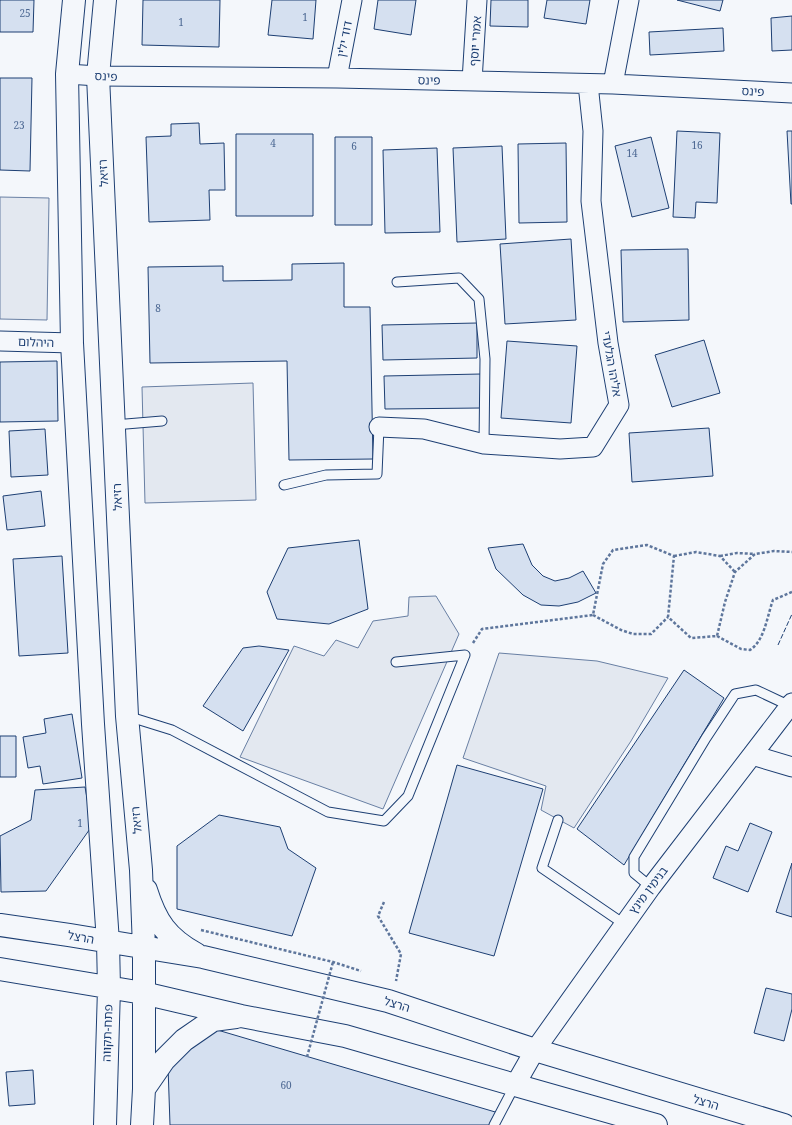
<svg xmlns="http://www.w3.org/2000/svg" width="792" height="1125" font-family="'Noto Serif','Noto Sans Hebrew',serif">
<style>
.parking{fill:#e3e8f0;stroke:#687fa3}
.building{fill:#d5e0f0;stroke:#1d3f73}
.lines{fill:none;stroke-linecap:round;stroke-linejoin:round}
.service-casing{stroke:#1d3f73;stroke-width:11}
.minor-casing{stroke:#1d3f73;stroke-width:21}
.secondary-casing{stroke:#1d3f73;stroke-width:24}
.trunk-casing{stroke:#1d3f73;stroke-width:24}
.path{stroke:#5e769c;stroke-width:2.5;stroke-dasharray:3 2;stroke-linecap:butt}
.service{stroke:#f4f7fb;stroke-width:9}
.minor{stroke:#f4f7fb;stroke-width:19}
.secondary{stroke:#f4f7fb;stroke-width:22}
.trunk{stroke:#f4f7fb;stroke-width:22}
.path-bridge{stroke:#5e769c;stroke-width:2.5;stroke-dasharray:3 2;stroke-linecap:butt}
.fence{stroke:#1d3f73;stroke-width:1;stroke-dasharray:5 2;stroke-linecap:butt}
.labels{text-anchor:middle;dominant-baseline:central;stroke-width:3;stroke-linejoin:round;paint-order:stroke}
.number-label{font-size:10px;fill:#4b6792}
.street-label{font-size:12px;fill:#1d3f73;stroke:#f4f7fb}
</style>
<rect width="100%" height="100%" fill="#f4f7fb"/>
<path class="parking" d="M0,197l49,1 -2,122 -47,-1z
M253,383l3,117 -111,3 -3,-116z
M436,596l23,38 -76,175 -143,-52 54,-111 30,10 12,-16 22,8 15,-27 35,-5 1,-19z
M499,653l98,8 71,17 -37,63 -57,87 -33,-18 5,-24 -83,-28z"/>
<path class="building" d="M0,0h34l-1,32h-33z
M143,0h77l-1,47 -77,-2z
M272,0h44l-3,39 -45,-4z
M378,0h38l-5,35 -37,-6z
M491,0h37v27l-38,-1z
M547,0h43l-4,24 -42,-6z
M677,0h46l-3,11z
M792,16v34l-20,1 -1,-33z
M723,28l1,23 -74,4 -1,-23z
M0,78h32l-2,93 -30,-1z
M199,123l1,21 24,-1 1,47h-16l1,30 -61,2 -3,-85 25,-1v-12z
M677,131l43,2 -3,70 -21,-1 -1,16 -22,-1z
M787,131h5v73h-1z
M236,134h77v82h-77z
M335,137h37v88h-37z
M651,137l18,71 -37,9 -17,-71z
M566,143l1,79 -48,1 -1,-79z
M502,146l4,93 -49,3 -4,-94z
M437,148l3,84 -55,1 -2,-83z
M571,239l5,81 -71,4 -5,-80z
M688,249l1,71 -66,2 -2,-72z
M344,263v44h26l3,152 -84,1 -2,-99 -137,2 -2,-96 75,-1v15l69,-1v-16z
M477,323v35l-94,2 -1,-35z
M704,340l16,53 -48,14 -17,-52z
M507,341l70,5 -6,77 -70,-5z
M57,361l1,60 -58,1v-60z
M481,374v34l-96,1 -1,-33z
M709,428l4,48 -81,6 -3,-49z
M45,429l3,46 -37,2 -2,-46z
M41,491l4,35 -38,4 -4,-34z
M359,540l9,69 -39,15 -52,-5 -10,-27 21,-44z
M523,544l9,21 11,11 12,5 14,-3 14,-7 13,22 -18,9 -19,4 -18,-1 -18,-10 -27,-26 -8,-21z
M62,556l6,97 -49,3 -6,-97z
M259,646l30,4 -46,81 -40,-25 40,-58z
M684,670l40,28 -100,167 -47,-36z
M72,714l10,64 -39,6 -3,-18 -12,2 -5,-31 23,-4 -2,-14z
M0,736h16v41h-16z
M457,765l86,24 -49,167 -85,-23z
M85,787l7,39 -46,65 -45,1 -1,-56 31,-16 4,-30z
M219,815l61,12 8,22 28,19 -24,68 -115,-27v-63z
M750,823l22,9 -24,60 -35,-14 13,-32 12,5z
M792,863v54l-16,-5z
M766,988l26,6v15l-8,32 -30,-8z
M214,1029l288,85 -6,11h-326l-2,-59z
M33,1070l2,34 -26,2 -3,-34z"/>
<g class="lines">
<defs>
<path id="service" d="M397,282l62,-4 20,21 6,60 -1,85
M114,425l48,-4
M284,485l42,-10 51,-1 2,-47
M127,716l45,14 156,82 56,9 24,-25 57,-141 -69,7
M558,820l-16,48 82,56
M651,887l-17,-14v-16l72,-119 29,-44 21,-4 34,16
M494,1125l21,-40"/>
<path id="minor" d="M67,74l31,2 239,2 276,6 179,9
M337,78l15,-78
M472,81l5,-81
M613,84l16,-84
M0,341l72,2
M379,427l45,2 60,15 76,5 33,-2 26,-42 -11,-62 -17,-142 2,-70 -5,-47
M752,755l40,12
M515,1085l20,-35 116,-163 141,-184"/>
<path id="secondary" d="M74,0l-7,74 5,269 21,381 15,218 1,46 -4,137
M105,0l-7,76 29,640 14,154 3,78v141l-2,36
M146,890c10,32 21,48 50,64
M0,925l69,10 134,22 185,44 147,49
M0,969l143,24 98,23 104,20 170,49
M144,1089l20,-29 20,-20 29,-20 23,-3"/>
<path id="trunk" d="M535,1050l249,75
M515,1085l141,40"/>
</defs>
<use href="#service" class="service-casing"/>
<use href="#minor" class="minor-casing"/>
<use href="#secondary" class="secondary-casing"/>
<use href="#trunk" class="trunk-casing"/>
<path class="path" d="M674,556l22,-4 24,4 15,16
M720,556l17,-3 18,1
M593,615l28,15 12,4h18l17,-17
M717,636l24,13 9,1c15,-10 17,-34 23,-50l19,-8
M473,643l9,-14 111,-14 10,-51 10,-14 34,-5 27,11 -6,61 23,21 26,-2 8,-34 10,-30 20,-18 19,-3 18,1
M384,902l-6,14 23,38 -5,27
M201,930l132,32 28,9"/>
<use href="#service" class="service"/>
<use href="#minor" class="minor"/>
<use href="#secondary" class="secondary"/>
<use href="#trunk" class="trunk"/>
<path class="path-bridge" d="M307,1057l26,-95"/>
<path class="fence" d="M778,645l14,-31"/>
</g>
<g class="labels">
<g class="number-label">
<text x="25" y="13">25</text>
<text x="305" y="17">1</text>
<text x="181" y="22">1</text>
<text x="19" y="125">23</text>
<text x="273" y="143">4</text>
<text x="697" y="145">16</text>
<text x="354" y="146">6</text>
<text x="632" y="153">14</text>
<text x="158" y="308">8</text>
<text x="80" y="823">1</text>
<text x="286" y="1085">60</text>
</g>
<g class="street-label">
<text transform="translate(344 39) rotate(-79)">דוד ילין</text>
<text transform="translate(475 41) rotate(-86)">אמרי יוסף</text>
<text transform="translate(106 76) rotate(2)">פינס</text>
<text transform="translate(429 80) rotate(1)">פינס</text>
<text transform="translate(753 91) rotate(3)">פינס</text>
<text transform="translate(103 173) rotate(-93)">רזיאל</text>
<text transform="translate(36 342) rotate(2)">היהלום</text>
<text transform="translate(612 364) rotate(80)">אליהו הגלעדי</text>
<text transform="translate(117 497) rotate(-92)">רזיאל</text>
<text transform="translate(136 820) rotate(-95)">רזיאל</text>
<text transform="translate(648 890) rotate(-53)">בנימין מינץ</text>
<text transform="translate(81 937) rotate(10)">הרצל</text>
<text transform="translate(397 1004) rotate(17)">הרצל</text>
<text transform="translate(107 1033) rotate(-88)">פתח-תקווה</text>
<text transform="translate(706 1102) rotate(17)">הרצל</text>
</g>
</g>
</svg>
